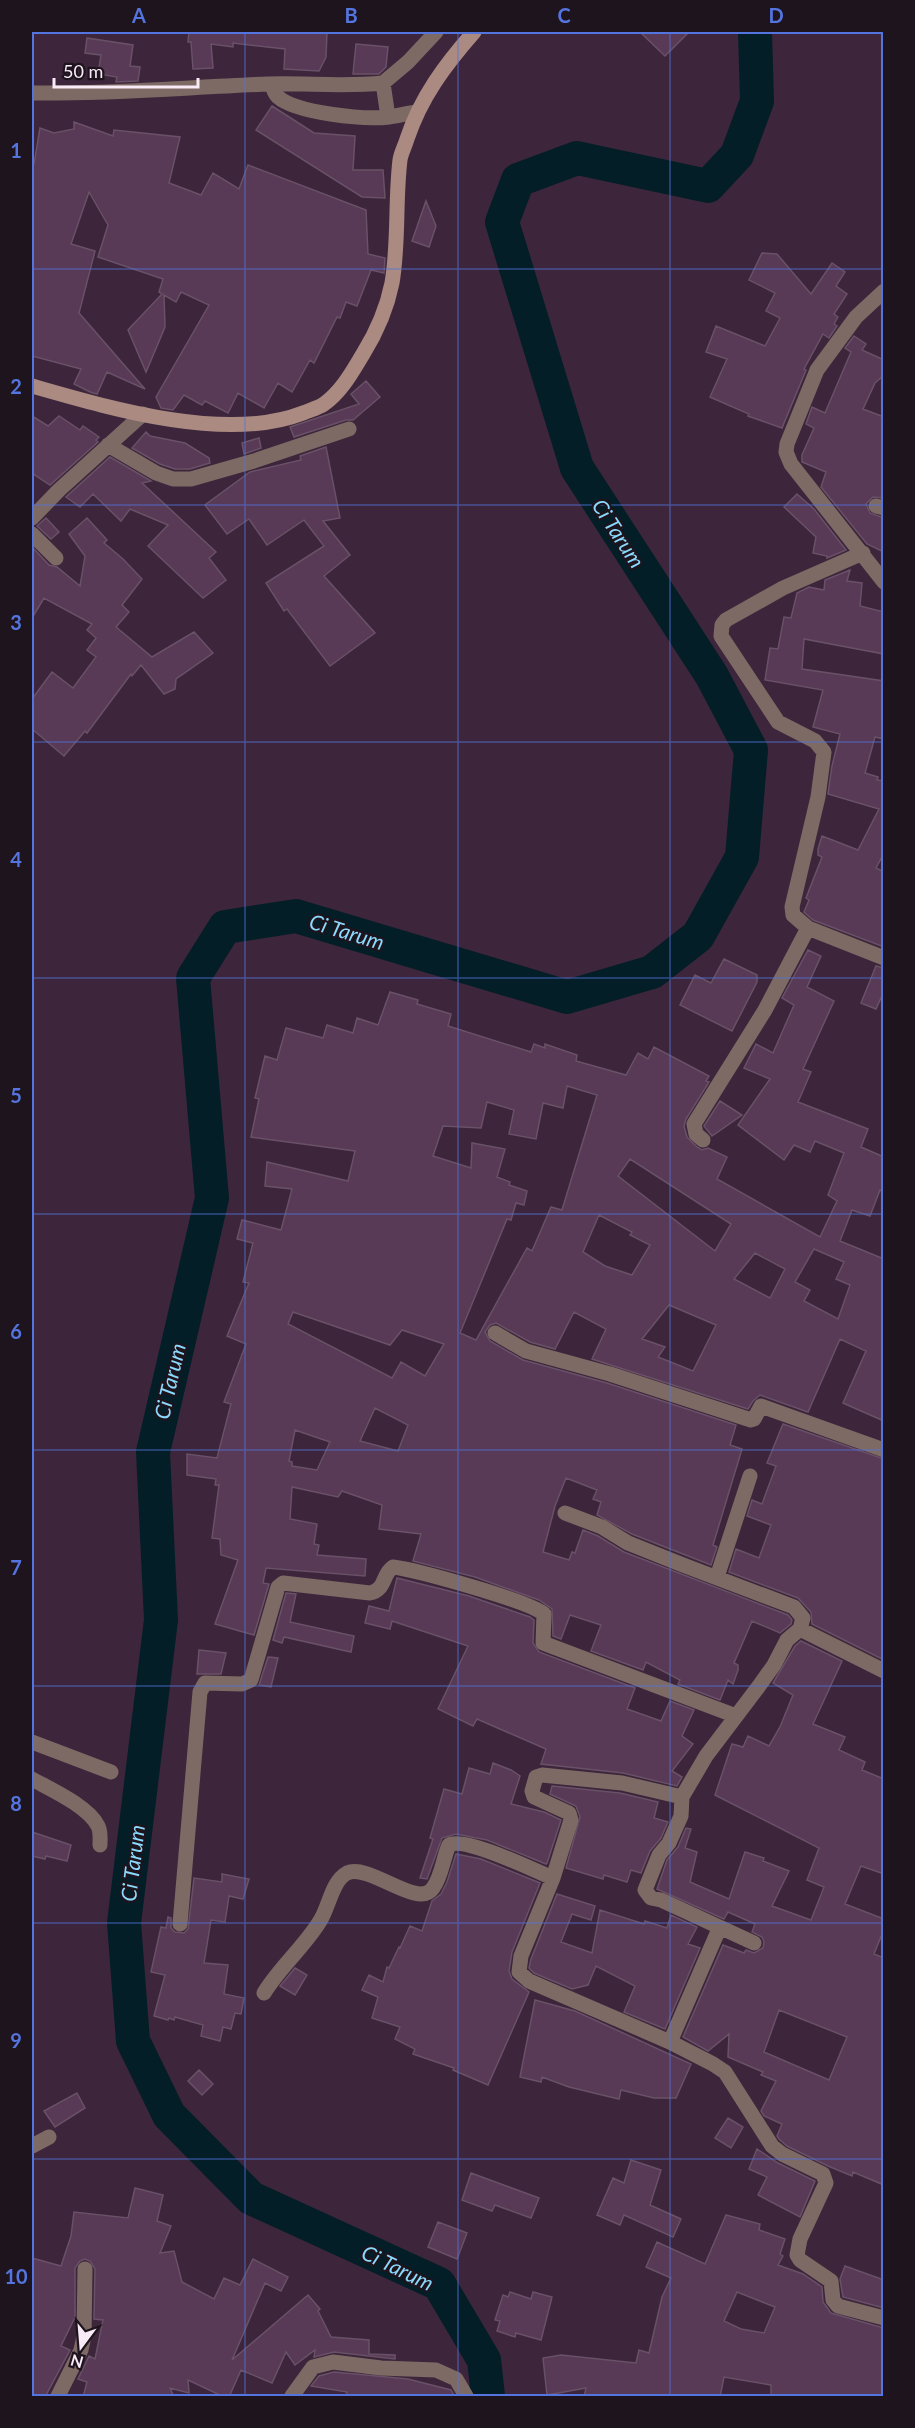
<svg xmlns="http://www.w3.org/2000/svg" width="915" height="2428" font-family="Lato,sans-serif">
<style>
.lines{fill:none;stroke-linecap:round;stroke-linejoin:round}
.river{stroke:#041e28;stroke-width:34}
.building{fill:#583956;stroke:#695167;stroke-width:1.5;fill-rule:evenodd}
.minor{stroke:#7e6a65;stroke-width:15}
.secondary{stroke:#ab8a82;stroke-width:15}
.grid{fill:none;stroke:#5475e0;stroke-width:1.5;stroke-opacity:0.55}
.labels{text-anchor:middle;dominant-baseline:central;stroke-width:4.5;stroke-linejoin:round;paint-order:stroke}
.water-label{font-size:21px;font-style:italic;fill:#8adafd;stroke:#1e141d}
.neatline{fill:none;stroke:#5475e0;stroke-width:2}
.grid-label{font-size:20px;text-anchor:middle;font-weight:bold;fill:#5475e0}
</style>
<rect width="100%" height="100%" fill="#3d263b"/>
<g class="lines">
<path class="river" d="M488,2396l-4,-36 -45,-76 -188,-86 -82,-83 -36,-74 -9,-118 37,-303 -8,-168 59,-254 -19,-220 32,-51 71,-11 271,81 85,-25 46,-36 44,-79 9,-107 -39,-74 -135,-208 -75,-246 16,-42 59,-22 131,28 29,-31 20,-54 -2,-69"/>
</g>
<path class="building" d="M189,32h138l-1,25 -7,14 -35,-2 1,-20 -52,-6v4l-22,-3 2,24 -20,1 -2,-27h-3z
M640,32h49l-24,24z
M87,38l46,7 -3,21 10,1 -2,14 -22,1 1,-5 -19,-3 3,-19 -16,-2z
M356,44l32,3 -2,20 -7,7h-26z
M272,106l42,27 41,3 -2,34h30l2,28 -23,-1 -106,-67z
M74,122l39,14 1,-6 66,7 -11,46 32,12 12,-22 26,16 9,-24 118,45 2,44 17,4 -1,15 -13,-3 -14,36 -11,-4 -6,16 -3,-1 -23,46 -4,-3 -18,32 -14,-9 -14,25 -26,-15 -10,20 -23,-12 -3,4 -18,-10 -11,15 -12,-2 -5,-11 53,-92 -28,-13 -5,10 -12,-7 1,32 -19,45 -18,-42 34,-36 -3,-2 4,-13 -65,-22 10,-32 -19,-33 -18,52 24,7 -16,62 66,76 -38,-17 -10,22 -7,-2 -16,-8 7,-15 -49,-13v-192h2l6,-36 14,5 20,-4z
M426,201l10,25 -7,21 -17,-6z
M762,253l15,1 34,40 21,-31 13,9 -9,14 11,8 -13,20 4,3 -4,7 3,2 -8,12 -6,-4 -19,35 2,1 -24,58 -34,-12 1,-2 -39,-17 17,-38 -21,-7 10,-26 49,20 15,-28 -14,-7 9,-18 -26,-13z
M854,336l12,8 -4,6 22,10v15l-9,8 -12,26 21,8v81l-11,-1 -7,7 4,9 14,5v34l-17,-8 -46,-57 5,-15 -24,-10v-7l12,-27 -8,-4 6,-17 13,6 26,-61 -6,-4z
M366,381l14,16 -27,23h-7l-52,17 -4,-10 69,-23 -8,-10z
M32,416l16,10 11,-10 21,14 3,-4 16,11 -3,3 2,2 -48,43 -18,-12z
M146,432l4,4 35,7 24,15 1,5 -20,6h-15l-15,-5 -28,-16z
M259,438l2,10 -17,6 -2,-11z
M326,447l14,71 -17,3 27,34 -26,21 51,57 -45,33 -43,-57 -3,2 -18,-28 58,-37 -20,-26 -37,25 -18,-26 -22,15 -22,-29 45,-33 51,-12 -1,-4z
M110,457l41,24 -9,2 74,69 -7,6 17,22 -23,18 -55,-52 20,-21 -38,-16 -9,12 -28,-27 -13,13 -14,-10z
M797,494l17,15 32,41 -19,8v-2l-14,-3 3,-16 -32,-30z
M46,518l13,14 -8,7 -14,-13z
M87,518l20,22 -3,3 19,16 19,20 -20,26 7,7 -13,15 36,30 42,-25 19,21 -37,26 -1,10 -11,5 -23,-29 -9,11 -1,-2 -44,59 -2,-2 -21,25 -32,-27v-30l20,-27 21,16 23,-31 -9,-7 9,-12 -9,-8 5,-6 -48,-26 -12,20v-71l17,18 8,2 23,19 5,-30 -16,-22z
M850,570l-3,11 15,2 -2,23 24,6v42l-80,-15 -2,30 82,12v58l-9,-2 -10,36 13,4 -1,3 7,1v72l-8,15 8,4v75l-71,-27 -9,-8 5,-12 -3,-2 16,-41 -4,-2v-6l4,-13 36,14 21,-41 -51,-15 4,-28 8,-32 -27,-7 10,-37 -58,-10 5,-32 8,1 6,-32 7,1 6,-25 12,-6 15,3 1,-10z
M808,950l13,6 -14,31 27,14 -31,68 8,3 -13,30 70,27 -7,18 23,10v35l-4,-2 -10,26 -18,-6 -12,31 44,18v162l-41,-18 23,-52 -26,-12 -32,73 -48,-17 -7,6 -5,8 -156,-50 14,-30 -32,-17 -19,37 -25,-7 -34,-19 -6,2 -5,7 5,9 33,19 84,23 129,42 -6,20 12,4 -29,96 4,2 -6,18 -79,-31 -35,-19 4,-13 -8,-3 4,-9 -31,-12 -11,28 -12,46 26,8 3,-8 3,1 8,-23 15,6 26,16 164,63 4,5 -1,4 -11,9 -28,-12 -18,42 4,2v5l-5,14 -5,-4 -8,20 -42,-16 2,-4 -34,-18 -3,8 -52,-19 10,-26 -31,-10 -9,24 -8,-3 -1,-27 -13,-9 -64,-23 -62,-16 8,-27 -42,-5 3,-24 -40,-14 -4,6 -46,-10 -2,32 27,5 -3,20 5,1 -2,10 49,4 -1,17 -99,-8 -3,15 6,1 -15,51 -39,-11 23,-64 -17,-5 -1,-16 -8,-1 7,-53h-4l1,-6 -29,-4v-21l30,4 14,-54 -7,-2 22,-58 -19,-8 22,-53 -6,-1 10,-39 -16,-4 5,-19 39,10 11,-41 -27,-3 2,-24 81,19 7,-30 -104,-14 8,-38 -4,-1 10,-42 12,4 9,-32 37,10 4,-13 26,8 4,-15 21,7 12,-33 28,8 -1,4 34,10 -3,12 83,26 3,-8 11,4v-4l32,11 -1,6 50,14 12,-22 10,6 6,-12 55,29 -3,5 3,1 -23,37 -2,7 3,11 10,10 5,3 6,-2 19,9 -10,22 103,58 17,-36 -9,-6 16,-42 -29,-12 -5,11 -16,-7 -10,15 -46,-35 32,-46 -26,-11 12,-24 17,9 21,-48 -12,-7zM567,1086l30,9 -35,115 -11,-3 -19,44 -5,-3 -51,92 -16,-7 47,-114 4,1 5,-17 8,2 3,-14 -18,-6 1,-3 -13,-5 8,-28 -33,-6 -1,25 -38,-12 10,-30 38,2 6,-26 27,8 -5,24 27,5 7,-36 20,5zM630,1159l101,65 -16,27 -97,-75zM599,1215l33,17 -2,3 20,10 -18,30 -27,-9 -22,-14zM814,1249l30,13 -8,17 14,6 -12,34 -34,-18 6,-11 -15,-8zM755,1253l30,16 -15,29 -36,-19zM669,1305l47,20 -23,46 -35,-14 7,-10 -23,-8zM293,1312l97,33 12,-15 42,14 -19,32 -24,-14 -9,16 -104,-54zM375,1408l33,17 -10,26 -38,-10zM295,1430l35,12 -13,28 -25,-4v-4l-3,-1z
M724,959l33,16v7l-25,49 -52,-26 15,-30 16,8z
M876,966l8,2v23l-8,18 -15,-6z
M720,1101l22,14 -30,21 -8,-10z
M783,1424l101,35v201l-72,-36 -1,-12 -13,-14 -69,-26 7,-23 23,9 12,-33 -24,-9 5,-16 10,4 14,-38 -9,-3z
M397,1578l72,18 61,21 4,3 -1,23 6,9 96,36 -8,21 34,12 9,-20 24,9 -12,26 11,8 -21,27 10,6 -5,9 -54,-13 -82,-9 5,-15 -69,-30 -4,7 -35,-17 30,-63 -76,-25 -2,8 -25,-6 4,-17 20,5z
M286,1593l10,1 -6,28 64,14 -3,16 -67,-15 -2,6 -9,-3z
M801,1641l41,20 -29,63 32,13 -6,13 26,12 -3,8 22,9v95l-23,-8 -16,38 39,15v10l-10,25 10,4v227l-31,-13 -1,4 -24,-10 -41,-20 -8,-7 -2,-3 5,-12 -18,-8 -3,-5 15,-30 -15,-6 2,-3 -35,-15 1,-23 -21,17 -25,-14 40,-92 21,8 2,-3 8,3 9,-5 1,-6 -2,-5 -10,-5 3,-8 -27,-12 -4,7 -67,-30 10,-29 11,-13 8,-19 5,1 -6,19 12,4 -7,30 39,17 16,-47 19,6 -1,3 26,10 -17,35 39,14 13,-33 -17,-7 12,-32 -104,-53 17,-51 11,3 5,-11 21,10 11,-19 13,-32 -20,-12 22,-37zM779,2010l68,27 -18,43 -65,-28z
M199,1650l27,3 -5,21h-24z
M268,1657l10,1 -7,29 -12,-2z
M493,1763l18,7 9,6 -9,28 33,8 17,8 -14,43 -1,1 -59,-24 -31,-6 -14,4 -15,41 -7,-1 13,-39 -3,-1 14,-49 18,5 7,-26 21,6z
M552,1786l68,7 38,9 -4,16 14,4 -7,16 -11,13 -9,22 -10,-3 -4,12 -23,-7 -1,4 -37,-11 14,-51 -4,-11 -26,-12z
M32,1832l39,13 -4,16 -21,-5 -1,3 -13,-3z
M456,1854l25,5 59,24 -28,69 -3,19 3,8 17,13 -41,93 -35,-15 1,-2 -41,-14 2,-5 -20,-10 5,-12 -28,-9 6,-21 -16,-7 7,-15 14,7 4,-15 2,1 10,-21 1,1 10,-22 12,5 10,-30 9,-7 6,-12z
M222,1874l27,5 -6,20 -14,-3 -4,26 -14,-2 -7,43 24,2 -4,29 20,4 -3,16 -6,-1 -4,16 -8,-2 -3,14 -19,-5 2,-11 -28,-8 -1,3 -5,-2 -1,2 -14,-4 11,-41 -14,-3 10,-45 5,1 2,-11 3,1v10l4,4 9,1 4,-4 6,-51 28,4z
M557,1894l38,12 -4,14 -19,-6 -11,28 31,11 8,-43 44,14 1,-3 22,7 4,-13 26,12 -9,17 12,4 -35,81 -41,-17 11,-26 -39,-20 -8,19 -16,4 -38,-16 -5,-5 2,-9z
M295,1968l12,7 -12,20 -15,-9z
M535,2000l40,11 116,53 -15,34h-22l-33,-8 -2,9 -50,-12 -27,-10 -1,5 -21,-5z
M199,2070l14,14 -11,11 -14,-14z
M77,2093l8,15 -30,19 -11,-16z
M728,2118l15,9 -12,21 -16,-10z
M757,2149l21,14 37,18 -15,36 -42,-22 9,-18 -18,-8z
M631,2160l30,10 -11,35 31,14 -8,18 -49,-22 -4,10 -23,-10 16,-37 11,5z
M471,2173l68,25 -8,20 -36,-13 -3,6 -30,-11z
M135,2188l28,7 -6,26 14,5 -11,27 14,-2 8,31 32,17 10,-21 16,7 13,-26 35,18 -7,14 -16,-8 -33,77 76,-65 12,14 -2,2 13,26 38,3v14l26,1v4l-61,-7 -20,5 1,-7 -20,15 -9,-13 -14,31 -31,-13 -12,27h-5l-36,-17 1,13 -19,-5 4,9h-91l4,-15 -9,-3 11,-23 6,3 8,-39 -9,-1 1,-50 -5,-8 -5,-2 -5,2 -5,7v49l-14,29 9,4 -25,47h-13v-139l29,8 10,-30 3,-24 54,6z
M726,2215l34,9 -1,6 26,9 -5,15 3,2 -5,9 25,9 19,13 1,15 8,11 53,15v69h-113v-12l-47,-8 -4,20h-136l2,-9 -39,7 -4,-37 18,-3 75,8 3,-13 10,3 13,-56 9,-19 -25,-11 11,-25 48,22zM737,2292l38,15 -11,26 -23,-4 -17,-8z
M438,2222l29,11 -10,26 -29,-12z
M845,2266l39,14v28l-41,-11 -3,-18z
M510,2292l21,7 2,-7 19,5 -11,43 -25,-7 -1,4 -18,-6 3,-10 -5,-1 8,-25 5,2z
M334,2372l74,7 43,11 4,7h-109l1,-5 -36,-6 8,-10z"/>
<g class="lines">
<path class="minor" d="M272,84c1,5 2,9 6,13 18,16 86,23 111,20 9,-1 18,-4 28,-5
M32,93c79,1 158,-6 237,-9 38,-1 76,3 114,-1
M388,117l-5,-34 25,-21 28,-30
M884,291l-28,26 -39,53 -30,74 -1,8 5,12 93,118
M108,445l48,28 17,6h18l63,-18 95,-32
M876,506l8,2
M32,518l27,-28 84,-76
M32,534l24,24
M863,553l-80,35 -57,32 -4,5 -1,11 57,86 37,19 9,11 -6,45 -26,110 1,8 15,13 76,30
M703,1140l-7,-6 -2,-10 71,-114 43,-82
M495,1333l31,18 84,23 141,46 3,-1 7,-13 123,44
M565,1513l37,14 26,16 55,22 111,42 9,11 -3,11 84,42
M717,1577l33,-101
M32,1742l79,30
M32,1779c18,10 56,27 66,47 3,6 2,13 2,19
M682,1797l-60,-14 -80,-8 -6,2 -4,14 2,6 35,16 2,7 -18,58 -32,78 -2,16 10,9 141,61 49,-113
M180,1924l20,-232 5,-9 37,1 9,-4 27,-93 5,-4 87,10c16,-3 12,-19 23,-26 24,3 136,34 151,47l-1,29 193,73
M754,1943l-93,-43 -10,-2 -6,-8 14,-35 10,-12 12,-27 1,-19 24,-41 53,-70 15,-21 13,-25 13,-11
M264,1993c16,-26 40,-46 56,-72 9,-14 12,-40 27,-48 23,-10 71,37 86,15 9,-12 10,-30 16,-43 16,-9 86,26 104,33
M670,2042l43,22 12,8 47,74 10,8 41,20 3,9 -26,56 -3,16 3,5 31,21 2,19 5,6 46,12
M32,2146l17,-9
M58,2396l23,-46 3,-14 1,-67
M292,2396l21,-29 20,-5 48,6 55,2 20,9 10,17"/>
<path class="secondary" d="M32,386c77,22 194,57 271,27 7,-3 15,-5 21,-9 18,-13 28,-32 39,-50 13,-21 24,-46 29,-71 7,-41 3,-82 8,-123 1,-7 5,-14 7,-21 14,-42 38,-74 67,-107"/>
</g>
<path class="grid" d="M245,32v2364M458,32v2364M670,32v2364M32,269h852M32,505h852M32,742h852M32,978h852M32,1214h852M32,1450h852M32,1686h852M32,1923h852M32,2159h852"/>
<g class="labels">
<g class="water-label">
<text transform="translate(619 533) rotate(57)">Ci Tarum</text>
<text transform="translate(347 931) rotate(17)">Ci Tarum</text>
<text transform="translate(169 1381) rotate(-77)">Ci Tarum</text>
<text transform="translate(132 1863) rotate(-83)">Ci Tarum</text>
<text transform="translate(398 2267) rotate(26)">Ci Tarum</text>
</g>
</g>
<rect width="915" height="2428" fill="none" stroke="#1e141d" stroke-width="66"/>
<g transform="translate(81 2347) rotate(196)" stroke="#1e141d" stroke-width="4.5" paint-order="stroke">
<path d="M0-4.5L10 22L0 15L-10 22Z" fill="#f9eaf8"/>
<text y="-9" font-size="16" font-weight="bold" text-anchor="middle" fill="#f9eaf8">N</text>
</g>
<path d="M54 78v9h144v-9" fill="none" stroke="#f9eaf8" stroke-width="3"/>
<text x="63" y="78" font-size="18" fill="#f9eaf8" stroke="#1e141d" stroke-width="4.5" paint-order="stroke">50 m</text>
<rect x="33" y="33" width="849" height="2362" class="neatline"/>
<g class="grid-label">
<text x="139" y="23">A</text>
<text x="351" y="23">B</text>
<text x="564" y="23">C</text>
<text x="776" y="23">D</text>
<text x="16" y="158">1</text>
<text x="16" y="394">2</text>
<text x="16" y="630">3</text>
<text x="16" y="867">4</text>
<text x="16" y="1103">5</text>
<text x="16" y="1339">6</text>
<text x="16" y="1575">7</text>
<text x="16" y="1811">8</text>
<text x="16" y="2048">9</text>
<text x="16" y="2284">10</text>
</g>
</svg>
